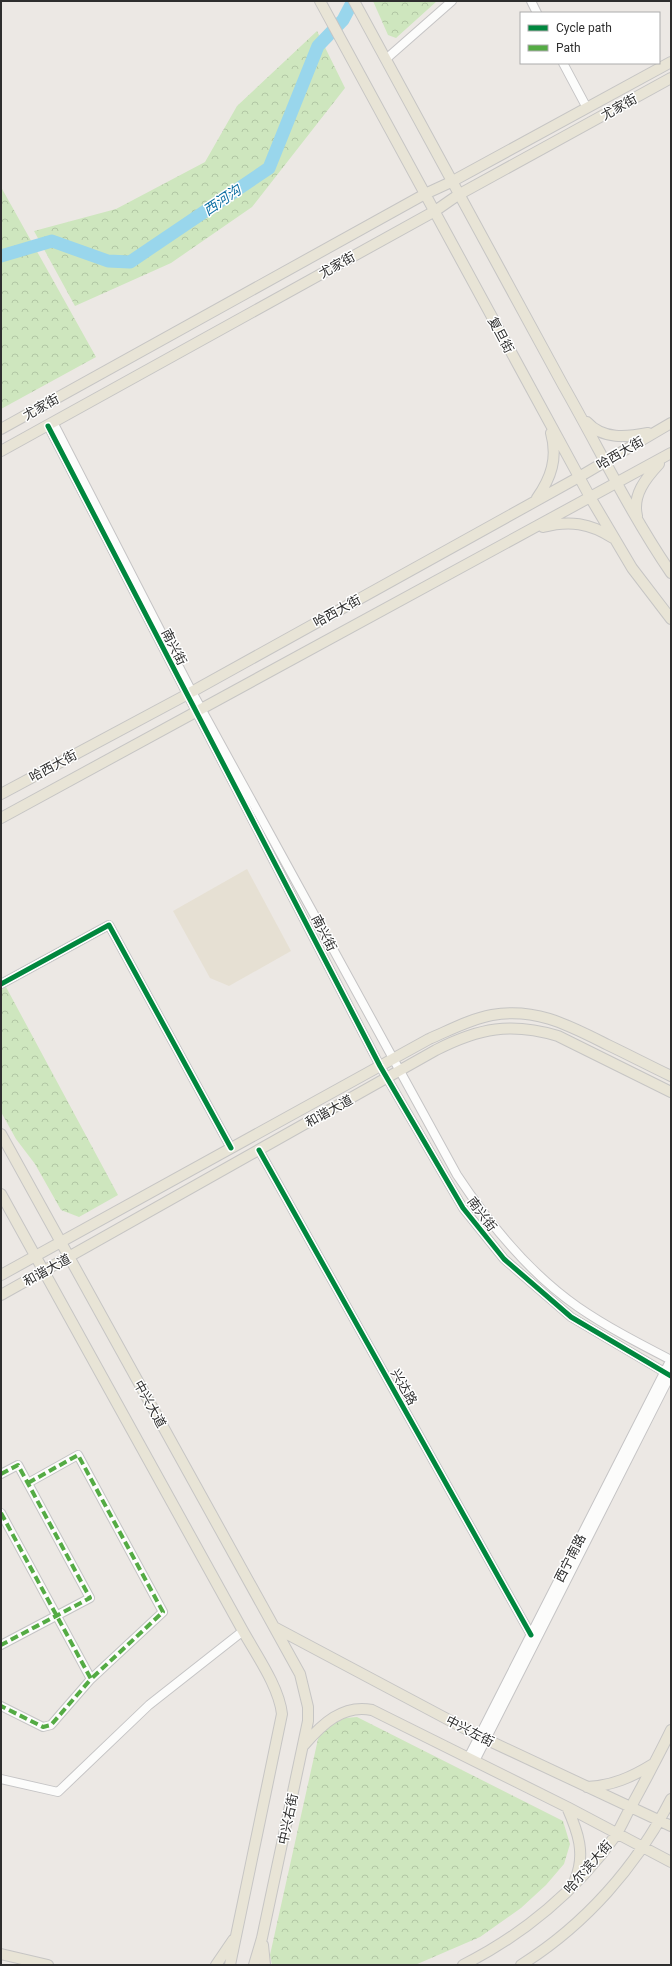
<svg xmlns="http://www.w3.org/2000/svg" width="672" height="1966" font-family="Roboto,'Noto Sans SC',sans-serif">
<style>
.education{fill:#e6e0d3}
.park{fill:url(#park-crowns)}
.lines{fill:none;stroke-linecap:round;stroke-linejoin:round}
.river{stroke:#99d6ec;stroke-width:13}
.minor-casing{stroke:#c5c4c5;stroke-width:10}
.major-casing{stroke:#c6c5c4;stroke-width:12}
.minor{stroke:#fcfcfb;stroke-width:8}
.major{stroke:#e8e4d6;stroke-width:10}
.quiet{stroke:#54ab44;stroke-width:4;stroke-dasharray:8 4;stroke-linecap:butt}
.cycleway-casing{stroke:#fff;stroke-width:8}
.cycleway{stroke:#00873e;stroke-width:5}
.labels{text-anchor:middle;dominant-baseline:central;stroke-width:3;stroke-linejoin:round;paint-order:stroke}
.street-label{font-size:13px;fill:#2e2e2e;stroke:#fff}
.water-label{font-size:14px;font-style:italic;fill:#0d6fa3;stroke:#fff}
</style>
<defs>
<pattern id="park-crowns" width="20" height="18" patternUnits="userSpaceOnUse"><rect width="20" height="18" fill="#cee6be"/><path d="M2 6a3 3 0 1 1 6 0M12 15a3 3 0 1 1 6 0" fill="none" stroke="#b1c6a4"/></pattern>
</defs>
<rect width="100%" height="100%" fill="#ece8e4"/>
<path class="education" d="M247,869l44,82 -62,35 -19,-8 -37,-67z"/>
<path class="park" d="M373,1h64l-41,37 -8,-3z
M317,31l28,57 -93,119 -81,56 -96,43 -41,-75 82,-22 89,-47 32,-56z
M1,187l95,170 -95,52z
M6,987l112,208 -39,22 -18,-7 -26,-46 -19,-25 -15,-27v-122z
M357,1717l206,104 7,23 -6,20 -18,21 -25,23 -41,29 -65,28h-143l-2,-10 48,-216 7,-12 20,-9z"/>
<g class="lines">
<path class="river" d="M1,256l51,-15 56,20 22,1 139,-94 49,-122 25,-26 10,-19"/>
<defs>
<path id="minor" d="M531,1l6,12
M386,59l66,-58
M563,63l24,45
M53,422l139,270 265,483c33,50 72,98 121,132 29,20 62,37 93,53
M48,426l332,640 83,142 41,51 67,58 100,59
M1,984l108,-59 122,223
M259,1150l272,485
M1,1474l17,-9 72,133 -89,47
M28,1483l50,-28 85,157 -72,67
M1,1513l90,166 -40,46 -8,2 -42,-21
M468,1758l203,-399
M475,1761l196,-387
M1,1779l57,13 91,-87 94,-74"/>
<path id="major" d="M320,1l270,496 42,71 39,51
M354,1c69,128 139,256 209,384 36,63 67,128 108,188
M587,422c16,18 40,15 61,11
M1,429l424,-235 26,-12 220,-120
M1,451l434,-240 23,-16 213,-117
M537,498c14,-20 21,-40 14,-65
M637,516c-5,-21 9,-38 22,-52
M543,527c26,-7 47,-4 70,11
M1,794l185,-99 393,-218 92,-54
M1,818l670,-365
M1,1134l299,540 8,33v14l-46,217 -8,27
M1,1194l242,437c14,25 36,56 39,83l-52,251
M1,1275l428,-236c21,-9 41,-20 63,-24 44,-8 78,11 116,30 21,10 42,21 63,31
M1,1295l435,-245c43,-22 75,-28 122,-14l113,56
M274,1627l205,109 192,90
M304,1745c18,-21 39,-41 68,-35l195,97 104,55
M587,1787c25,-1 45,-10 66,-23
M567,1807c11,25 19,47 8,73
M263,1945l2,20
M1,1954l47,11
M216,1965l17,-25
M463,1965c60,-30 114,-75 153,-130 6,-10 11,-22 17,-32 13,-24 26,-48 38,-73
M521,1965c64,-40 116,-99 150,-166"/>
</defs>
<use href="#minor" class="minor-casing"/>
<use href="#major" class="major-casing"/>
<use href="#minor" class="minor"/>
<use href="#major" class="major"/>
<path class="quiet" d="M1,1474l17,-9 72,133 -89,47
M28,1483l50,-28 85,157 -72,67
M1,1513l90,166 -40,46 -8,2 -42,-21"/>
<defs>
<path id="cycleway" d="M48,426l332,640 83,142 41,51 67,58 100,59
M1,984l108,-59 122,223
M259,1150l272,485"/>
</defs>
<use href="#cycleway" class="cycleway-casing"/>
<use href="#cycleway" class="cycleway"/>
</g>
<g class="labels">
<g class="street-label">
<text transform="translate(619 107) rotate(-29)">尤家街</text>
<text transform="translate(337 265) rotate(-29)">尤家街</text>
<text transform="translate(501 335) rotate(62)">复旦街</text>
<text transform="translate(41 407) rotate(-29)">尤家街</text>
<text transform="translate(620 453) rotate(-30)">哈西大街</text>
<text transform="translate(337 611) rotate(-29)">哈西大街</text>
<text transform="translate(174 647) rotate(63)">南兴街</text>
<text transform="translate(53 766) rotate(-28)">哈西大街</text>
<text transform="translate(324 933) rotate(63)">南兴街</text>
<text transform="translate(329 1111) rotate(-29)">和谐大道</text>
<text transform="translate(482 1214) rotate(53)">南兴街</text>
<text transform="translate(47 1270) rotate(-29)">和谐大道</text>
<text transform="translate(404 1387) rotate(61)">兴达路</text>
<text transform="translate(150 1404) rotate(61)">中兴大道</text>
<text transform="translate(570 1558) rotate(-63)">西宁南路</text>
<text transform="translate(470 1731) rotate(27)">中兴左街</text>
<text transform="translate(288 1819) rotate(-78)">中兴右街</text>
<text transform="translate(588 1867) rotate(-49)">哈尔滨大街</text>
</g>
<g class="water-label">
<text transform="translate(222 200) rotate(-34)">西河沟</text>
</g>
</g>
<rect width="672" height="1966" fill="none" stroke="#2e2e2e" stroke-width="4"/>
<rect x="520" y="12" width="140" height="52" fill="#ffffff" stroke="#ababab"/>
<rect x="528" y="25" width="20" height="6" fill="#00873e" stroke="#ababab"/>
<text x="556" y="32" font-size="12" fill="#2e2e2e">Cycle path</text>
<rect x="528" y="45" width="20" height="6" fill="#54ab44" stroke="#ababab"/>
<text x="556" y="52" font-size="12" fill="#2e2e2e">Path</text>
</svg>
